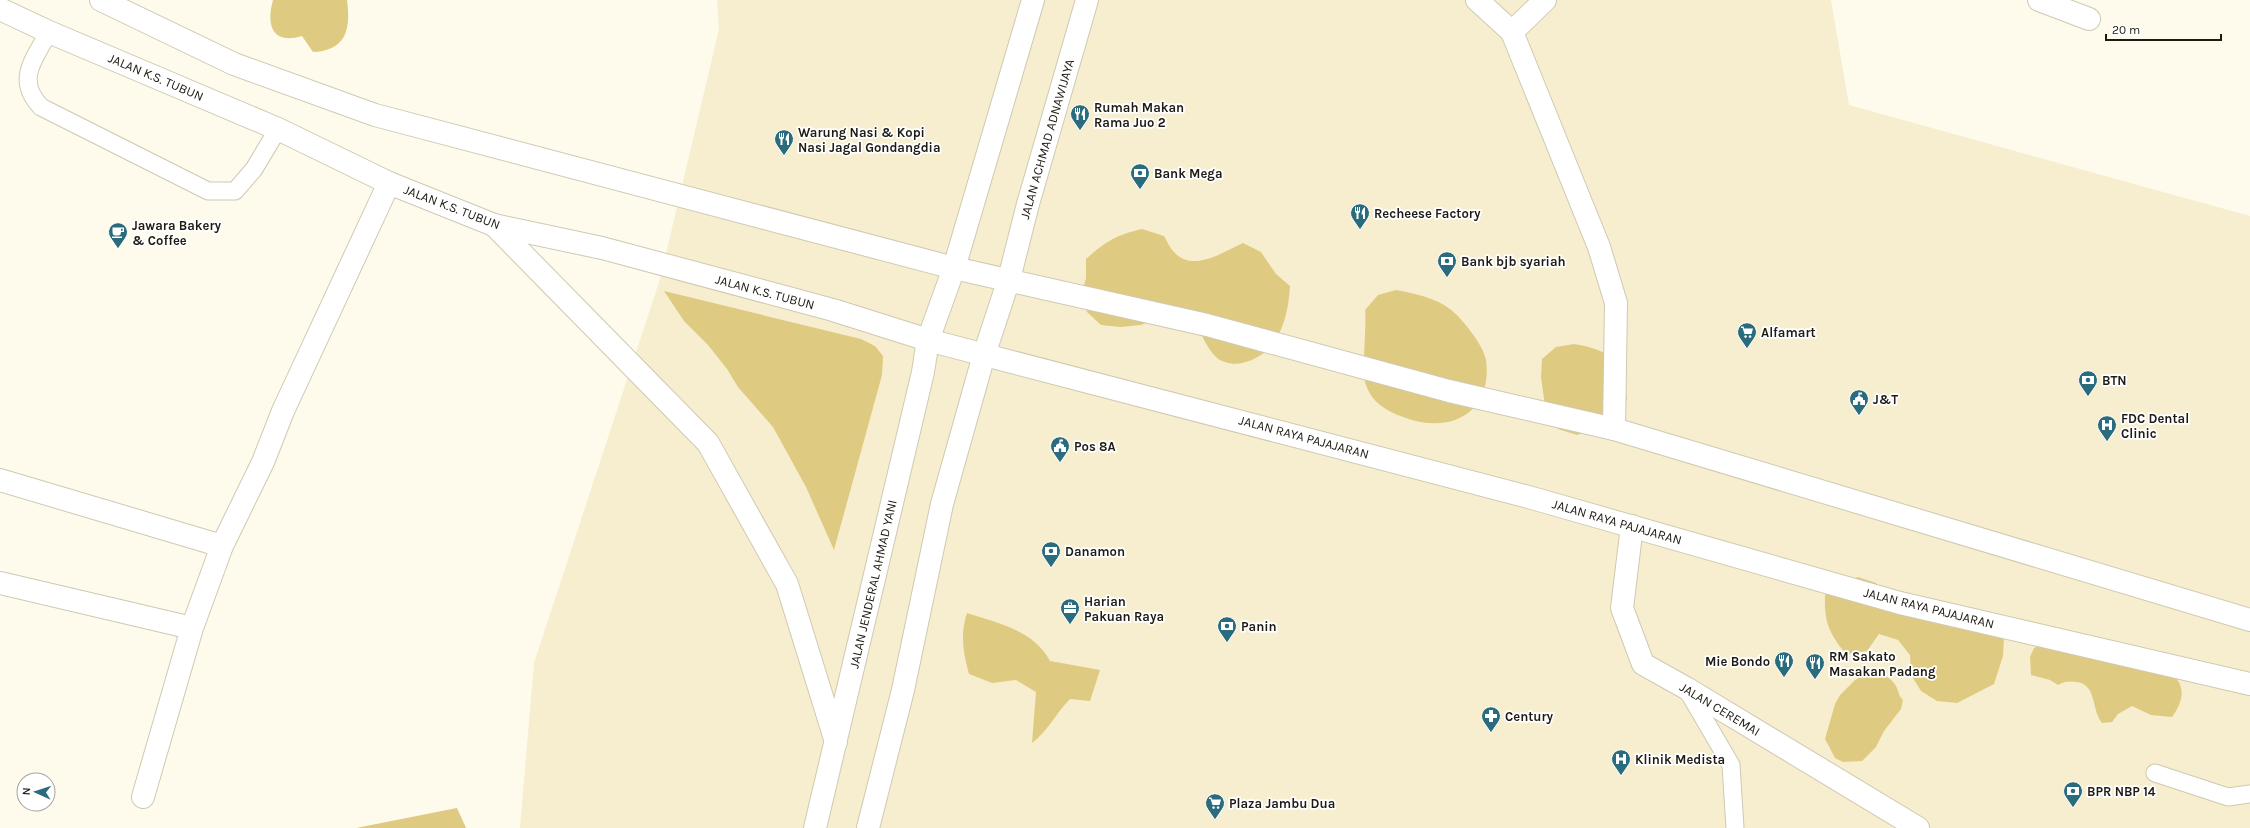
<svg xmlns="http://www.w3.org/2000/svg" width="2250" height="828" font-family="Karla,sans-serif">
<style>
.built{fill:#f6eecf}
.green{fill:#decb81}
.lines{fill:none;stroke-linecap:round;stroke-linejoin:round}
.service-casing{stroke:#cfc9b2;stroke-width:19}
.minor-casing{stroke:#cfc9b2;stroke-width:24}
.tertiary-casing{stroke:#cfc9b2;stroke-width:24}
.primary-casing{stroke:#cfc9b2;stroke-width:24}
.trunk-casing{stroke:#cfc9b2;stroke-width:24}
.service{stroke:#fff;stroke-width:17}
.minor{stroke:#fff;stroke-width:22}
.tertiary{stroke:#fff;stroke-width:22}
.primary{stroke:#fff;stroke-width:22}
.trunk{stroke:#fff;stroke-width:22}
.labels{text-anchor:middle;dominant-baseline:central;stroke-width:3.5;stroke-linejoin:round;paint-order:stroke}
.street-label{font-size:13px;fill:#1d1b13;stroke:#fff}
.poi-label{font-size:13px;font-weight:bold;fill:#1d1b13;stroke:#fff;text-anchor:start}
</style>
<rect width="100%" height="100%" fill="#fefbec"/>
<path class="built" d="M717,0h1114l18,105 401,111v612h-1730l14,-165 126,-384 59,-250z"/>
<path class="green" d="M273,0h74c4,30 -1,50 -34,52l-11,-16c-30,9 -36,-11 -29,-36z
M1142,229l22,7c3,5 6,12 10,16 19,21 49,0 69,-9l18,9 15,22 14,12c-2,34 -12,69 -48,77 -8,2 -20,0 -26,-6 -9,-9 -14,-21 -19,-32l-38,-7 -18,7 -21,2 -19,-2 -14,-13 -5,-19 4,-15v-19c19,-17 30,-24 56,-30z
M1396,290c17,3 40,8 54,19 12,9 34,37 36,51 7,54 -37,75 -83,57 -16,-6 -31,-14 -37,-32 -5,-12 1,-57 -1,-75l13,-15z
M664,291l197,48 14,7 8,10 -1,19 -48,175 -28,-63 -33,-60 -35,-40 -11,-18 -19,-24 -24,-24z
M1574,344c38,6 49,18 53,56l-30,29 -20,6 -19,-6 -12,-16 -5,-36 1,-18 14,-12z
M1858,577l18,6 12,16 51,6 18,-1 18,8 29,24 -1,20 -9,28 -37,19 -20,-2 -16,-10 -10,-16 -1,-20 -12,-15 -19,-6 -12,17 -21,3c-17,-21 -22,-32 -21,-59l15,-12z
M967,613c30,10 67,17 83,48l50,9 -10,31 -20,-2c-14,14 -22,32 -38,44l4,-51 -20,-12 -24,3 -23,-9c-6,-21 -9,-40 -2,-61z
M2041,645l130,28c16,13 12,29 1,44l-21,-2 -19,-9 -14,8 -6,8 -10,1c-11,-14 -5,-38 -25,-41 -7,-1 -13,-1 -19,3l-8,-5 -19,-5 -1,-18 4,-9z
M1873,670c8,3 19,8 23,16 3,6 2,9 7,14l-2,9 -17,22 -8,16 -14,14 -19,1 -8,-4 -10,-19 10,-35 5,-9 15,-15z
M457,808l9,20h-110z"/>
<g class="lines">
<defs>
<path id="service" d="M49,32c-15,27 -34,48 -8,75l167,84h27l19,-22 24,-40
M1686,688l45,77 4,63
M2155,773l73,24 22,-3"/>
<path id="minor" d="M1477,0l35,32 87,215 17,56 -2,126
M2039,0l50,19
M1512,32l33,-32
M0,480l222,66
M0,583l192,45
M143,797l49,-169 30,-82 41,-84 20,-51 106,-228"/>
<path id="tertiary" d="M1632,526l-10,82 21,56 43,24 232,140"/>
<path id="primary" d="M494,225l214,218 79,141 49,158
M815,828l108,-456 5,-32 26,-72 79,-268
M868,828l35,-138 39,-186 42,-149 25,-76 19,-75 59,-204"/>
<path id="trunk" d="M101,0l133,64 141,51 579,153 253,57 242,66 165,38 636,191
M0,9l49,23 229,97 111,54 105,42 108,23 231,62 95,30 604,158 368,105 350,81"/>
</defs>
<use href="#service" class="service-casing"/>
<use href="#minor" class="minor-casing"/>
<use href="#tertiary" class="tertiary-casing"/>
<use href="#primary" class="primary-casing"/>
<use href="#trunk" class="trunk-casing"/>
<use href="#service" class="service"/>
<use href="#minor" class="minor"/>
<use href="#tertiary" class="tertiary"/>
<use href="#primary" class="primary"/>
<use href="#trunk" class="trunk"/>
</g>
<defs>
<symbol id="restaurant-pin" viewBox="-11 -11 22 30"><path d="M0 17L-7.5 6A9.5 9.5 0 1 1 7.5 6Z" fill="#2a6c7e" stroke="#fff"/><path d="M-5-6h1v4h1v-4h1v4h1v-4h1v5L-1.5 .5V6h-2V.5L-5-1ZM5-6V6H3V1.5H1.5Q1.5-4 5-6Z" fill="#fff"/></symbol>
<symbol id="bank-pin" viewBox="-11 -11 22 30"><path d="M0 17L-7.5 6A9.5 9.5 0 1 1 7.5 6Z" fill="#2a6c7e" stroke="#fff"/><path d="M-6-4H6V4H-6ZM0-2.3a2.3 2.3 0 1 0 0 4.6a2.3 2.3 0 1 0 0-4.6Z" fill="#fff"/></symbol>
<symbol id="cafe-pin" viewBox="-11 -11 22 30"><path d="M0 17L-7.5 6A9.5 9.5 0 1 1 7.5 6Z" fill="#2a6c7e" stroke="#fff"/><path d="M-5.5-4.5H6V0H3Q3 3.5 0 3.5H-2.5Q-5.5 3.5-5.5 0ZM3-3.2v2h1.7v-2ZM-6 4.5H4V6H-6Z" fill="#fff"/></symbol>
<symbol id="supermarket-pin" viewBox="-11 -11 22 30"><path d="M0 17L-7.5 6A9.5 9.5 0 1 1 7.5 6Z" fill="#2a6c7e" stroke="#fff"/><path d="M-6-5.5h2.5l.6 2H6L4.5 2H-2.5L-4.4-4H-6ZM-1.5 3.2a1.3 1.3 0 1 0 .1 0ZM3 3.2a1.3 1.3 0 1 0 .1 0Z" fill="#fff"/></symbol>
<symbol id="civic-pin" viewBox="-11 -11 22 30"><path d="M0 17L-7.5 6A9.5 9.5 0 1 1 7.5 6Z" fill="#2a6c7e" stroke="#fff"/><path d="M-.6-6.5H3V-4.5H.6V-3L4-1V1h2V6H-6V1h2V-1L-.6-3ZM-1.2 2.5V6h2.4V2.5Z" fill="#fff"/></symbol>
<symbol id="hospital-pin" viewBox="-11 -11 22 30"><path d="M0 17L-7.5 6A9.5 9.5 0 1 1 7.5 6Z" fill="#2a6c7e" stroke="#fff"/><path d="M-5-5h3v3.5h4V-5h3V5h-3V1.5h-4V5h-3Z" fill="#fff"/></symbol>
<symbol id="office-pin" viewBox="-11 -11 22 30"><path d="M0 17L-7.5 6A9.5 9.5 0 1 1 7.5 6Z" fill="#2a6c7e" stroke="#fff"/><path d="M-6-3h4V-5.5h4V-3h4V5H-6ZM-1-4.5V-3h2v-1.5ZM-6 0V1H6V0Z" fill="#fff"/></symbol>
<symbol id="pharmacy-pin" viewBox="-11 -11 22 30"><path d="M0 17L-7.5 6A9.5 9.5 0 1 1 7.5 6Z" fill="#2a6c7e" stroke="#fff"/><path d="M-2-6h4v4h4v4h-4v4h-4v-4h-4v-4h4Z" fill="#fff"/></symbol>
</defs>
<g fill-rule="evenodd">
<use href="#restaurant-pin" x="1069" y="103" width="22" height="30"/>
<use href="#restaurant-pin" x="773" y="128" width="22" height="30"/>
<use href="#bank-pin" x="1129" y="162" width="22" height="30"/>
<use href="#restaurant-pin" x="1349" y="202" width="22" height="30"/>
<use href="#cafe-pin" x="107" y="221" width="22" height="30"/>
<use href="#bank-pin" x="1436" y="250" width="22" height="30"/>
<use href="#supermarket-pin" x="1736" y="321" width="22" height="30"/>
<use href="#bank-pin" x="2077" y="369" width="22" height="30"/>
<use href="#civic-pin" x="1848" y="388" width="22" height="30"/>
<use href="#hospital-pin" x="2096" y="414" width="22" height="30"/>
<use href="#civic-pin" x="1049" y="435" width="22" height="30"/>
<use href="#bank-pin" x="1040" y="540" width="22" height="30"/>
<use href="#office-pin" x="1059" y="597" width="22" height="30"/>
<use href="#bank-pin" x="1216" y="615" width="22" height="30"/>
<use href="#restaurant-pin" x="1773" y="650" width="22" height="30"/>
<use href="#restaurant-pin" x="1804" y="652" width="22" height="30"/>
<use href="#pharmacy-pin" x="1480" y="705" width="22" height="30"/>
<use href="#hospital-pin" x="1610" y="748" width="22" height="30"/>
<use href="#bank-pin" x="2062" y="780" width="22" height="30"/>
<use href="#supermarket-pin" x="1204" y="792" width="22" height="30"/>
</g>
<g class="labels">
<g class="street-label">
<text transform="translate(156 77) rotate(23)">JALAN K.S. TUBUN</text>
<text transform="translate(1047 139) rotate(-74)">JALAN ACHMAD ADNAWIJAYA</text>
<text transform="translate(452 207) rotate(21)">JALAN K.S. TUBUN</text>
<text transform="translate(765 292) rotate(15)">JALAN K.S. TUBUN</text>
<text transform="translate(1304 437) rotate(15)">JALAN RAYA PAJAJARAN</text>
<text transform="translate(1617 522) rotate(16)">JALAN RAYA PAJAJARAN</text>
<text transform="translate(873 584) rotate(-77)">JALAN JENDERAL AHMAD YANI</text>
<text transform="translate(1929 608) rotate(14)">JALAN RAYA PAJAJARAN</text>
<text transform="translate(1720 709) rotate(31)">JALAN CEREMAI</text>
</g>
<g class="poi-label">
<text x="1094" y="107">Rumah Makan<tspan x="1094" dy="15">Rama Juo 2</tspan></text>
<text x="798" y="132">Warung Nasi &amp; Kopi<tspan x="798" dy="15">Nasi Jagal Gondangdia</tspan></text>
<text x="1154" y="173">Bank Mega</text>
<text x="1374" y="213">Recheese Factory</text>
<text x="132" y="225">Jawara Bakery<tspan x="132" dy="15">&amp; Coffee</tspan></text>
<text x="1461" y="261">Bank bjb syariah</text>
<text x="1761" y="332">Alfamart</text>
<text x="2102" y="380">BTN</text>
<text x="1873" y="399">J&amp;T</text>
<text x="2121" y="418">FDC Dental<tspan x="2121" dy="15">Clinic</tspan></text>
<text x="1074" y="446">Pos 8A</text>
<text x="1065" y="551">Danamon</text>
<text x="1084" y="601">Harian<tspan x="1084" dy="15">Pakuan Raya</tspan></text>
<text x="1241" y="626">Panin</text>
<text x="1829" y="656">RM Sakato<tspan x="1829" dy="15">Masakan Padang</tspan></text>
<text x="1770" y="661" text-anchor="end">Mie Bondo</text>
<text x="1505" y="716">Century</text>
<text x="1635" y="759">Klinik Medista</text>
<text x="2087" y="791">BPR NBP 14</text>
<text x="1229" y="803">Plaza Jambu Dua</text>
</g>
</g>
<g transform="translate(36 792) rotate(273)"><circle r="19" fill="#ffffff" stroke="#a5a4a1"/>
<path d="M0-3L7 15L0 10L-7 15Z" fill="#2a6c7e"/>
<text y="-6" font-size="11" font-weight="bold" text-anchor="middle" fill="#1d1b13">N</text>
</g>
<path d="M2106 34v6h115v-6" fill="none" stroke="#1d1b13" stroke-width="2"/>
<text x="2112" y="34" font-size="12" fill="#1d1b13" stroke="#ffffff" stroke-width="3" paint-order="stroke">20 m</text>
</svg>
